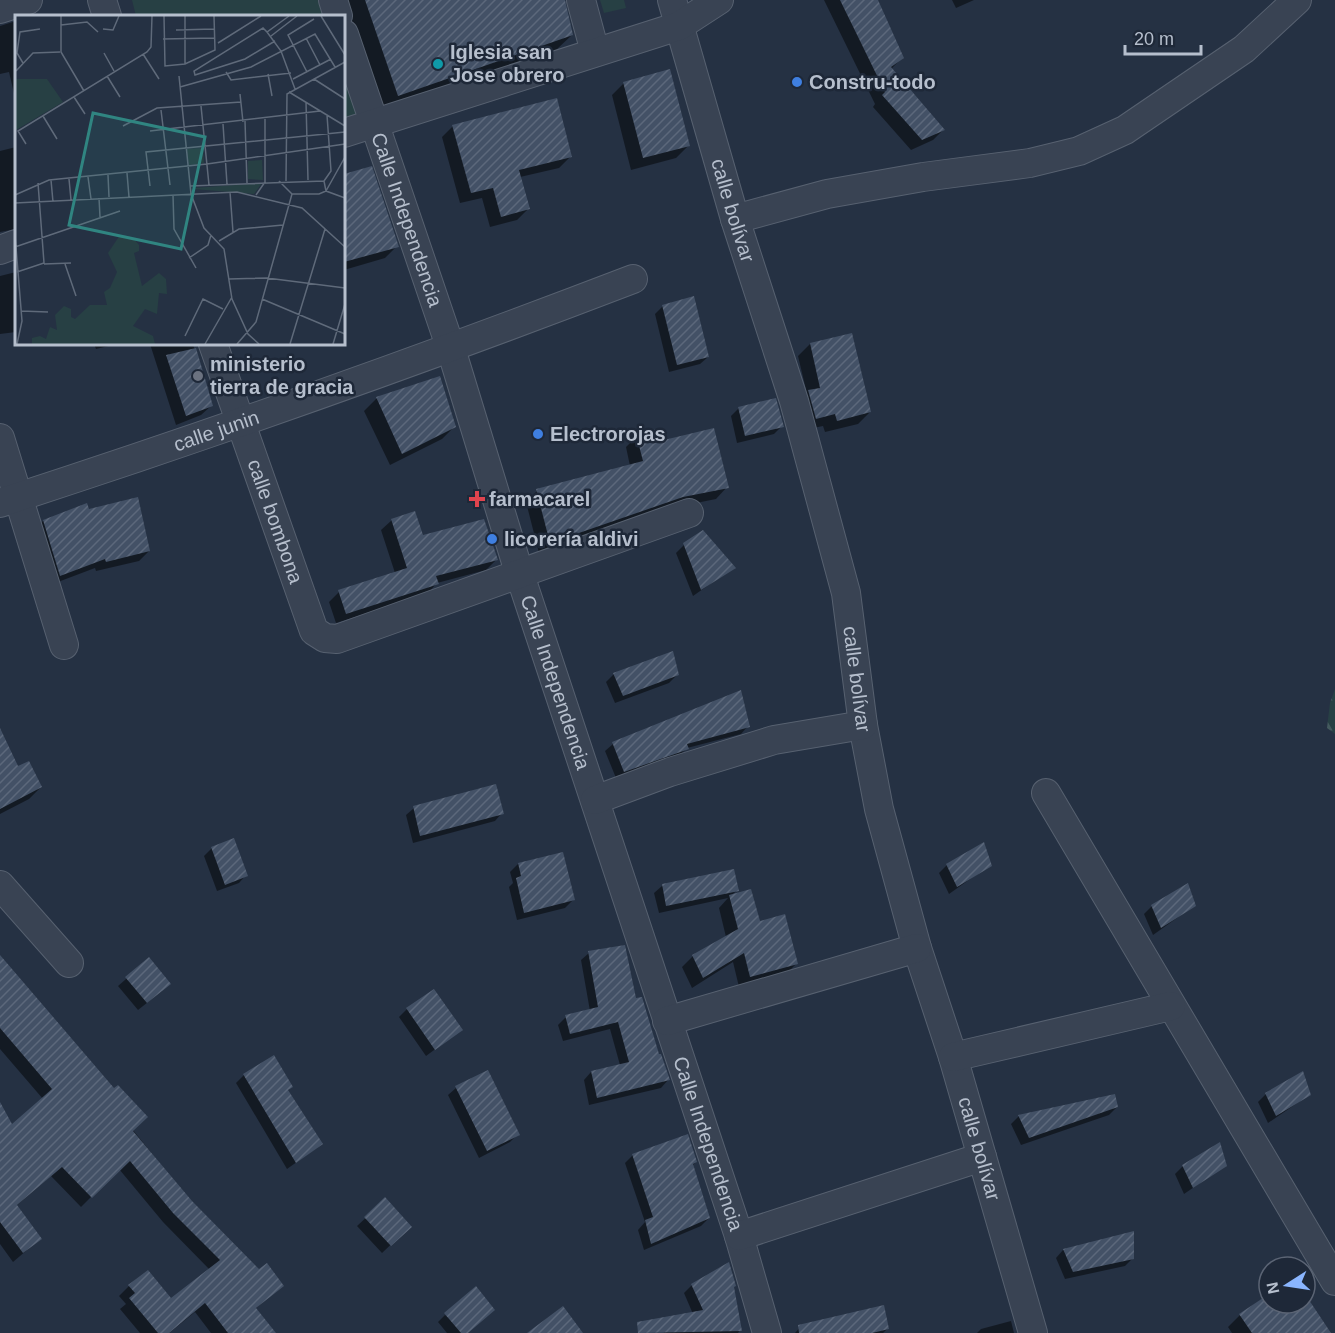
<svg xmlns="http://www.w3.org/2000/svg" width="1335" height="1333" font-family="Helvetica,sans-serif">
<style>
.forest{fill:url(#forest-firs)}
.park{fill:#274044}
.shadow{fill:#0007}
.building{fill:url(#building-hatch)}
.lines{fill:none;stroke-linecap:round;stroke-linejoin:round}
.minor-casing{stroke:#576170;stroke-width:30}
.minor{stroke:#394353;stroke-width:28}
.culture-dot{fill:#0f9aa8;stroke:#1e2838;stroke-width:2}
.shop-dot{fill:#3f7fe0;stroke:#1e2838;stroke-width:2}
.worship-dot{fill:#6b7280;stroke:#1e2838;stroke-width:2}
.health-dot{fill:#e0444e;stroke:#1e2838;stroke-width:2}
.labels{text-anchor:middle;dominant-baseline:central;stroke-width:5;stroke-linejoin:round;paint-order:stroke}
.poi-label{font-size:20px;font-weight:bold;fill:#b6bfcd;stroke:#1e2838;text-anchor:start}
.street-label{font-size:20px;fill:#b6bfcd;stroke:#1e2838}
.inset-road{fill:none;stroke:#5f6a7a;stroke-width:1.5}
.view{fill:#308581;fill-opacity:0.15;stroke:#308581;stroke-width:3}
.inset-edge{fill:none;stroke:#b6bfcd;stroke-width:3}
</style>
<defs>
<pattern id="forest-firs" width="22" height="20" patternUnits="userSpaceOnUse" patternTransform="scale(1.5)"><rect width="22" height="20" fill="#274044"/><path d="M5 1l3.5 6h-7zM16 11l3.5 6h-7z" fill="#445a5e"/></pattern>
<pattern id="building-hatch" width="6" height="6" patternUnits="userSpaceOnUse" patternTransform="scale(1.5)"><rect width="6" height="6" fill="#435166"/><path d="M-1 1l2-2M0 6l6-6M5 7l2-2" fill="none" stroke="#5c687b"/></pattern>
</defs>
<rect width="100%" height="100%" fill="#253143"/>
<path class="forest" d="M1335,689v45l-8,-6 3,-25z"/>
<path class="park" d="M132,0h187l5,16h-188z
M600,0h24l2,8 -22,5z
M344,72l15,45 -15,5z"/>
<path class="shadow" d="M344,0h220l8,35 -16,15 -173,61z
M824,0h52l26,58 -11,11 52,61 -10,10 -22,10 -38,-43 2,-3z
M952,0h22l-18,8z
M16,21v81l-7,-30 -9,2v-48z
M624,83l64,63 -12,12 -45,12 -19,-75z
M453,126l117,31 -11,11 -39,9 8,32 -11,11 -27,7 -8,-29 -22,5 -18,-66z
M16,147v82l-16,3v-81z
M371,168l26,78 -12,12 -41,12v-94z
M16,272v60l-16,2v-58z
M663,306l45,51 -8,7 -31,8 -14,-58z
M94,344h23l-21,5z
M150,344h43l18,62 -10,9 -25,10z
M810,344l60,68 -12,12 -33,8 -2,-6 -19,4 -7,-26 10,-10 -9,-38z
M439,378l15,49 -12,12 -52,26 -26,-54 12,-12z
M739,408l43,18 -8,8 -37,9 -6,-27z
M637,436l26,6 64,45 -11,12 -45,9 -132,45 -13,-51 11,-11 93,-25 -4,-19z
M88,511l61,40 -10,10 -43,10 -1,-3 -45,17 -17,-54 10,-10z
M392,520l30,17 74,23 -10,10 -49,13 -10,11 -91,29 -7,-21 10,-10 56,-19 -14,-43z
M684,545l49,23 -40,28 -17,-43z
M672,653l5,22 -8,8 -54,20 -9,-21 8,-8z
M748,726l-7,8 -54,14 -8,8 -63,22 -11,-27 8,-7z
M0,760l17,8 24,19 -12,12 -29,15z
M414,808l88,5 -7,8 -82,22 -7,-28z
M212,848l34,27 -7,8 -22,8 -13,-35z
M518,864l55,36 -8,8 -48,12 -8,-33 4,-4 -3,-11z
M947,865h43l-41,29 -10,-21z
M662,886l75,4 -6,6 65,68 -11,11 -46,12 -6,-25 -41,26 -10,-21 11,-11 33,-19 -7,-29 9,-10 -69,15 -5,-20z
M1152,906h42l-41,29 -9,-21z
M589,953l69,103 10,24 -7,8 -72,17 -5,-25 7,-8 29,-7 -10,-36 -47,12 -5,-16 8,-8 24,-6 -9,-51z
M149,959l13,32 -24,19 -20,-24z
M0,965l191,237 68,69 23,15 -27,23 17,24h-61l-16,-21 -26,21h-29l-20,-24 6,-5 -7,-8 10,-10 42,14 39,-30 -47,-48 -44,-53 -38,38 -30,-31 -35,30 24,33 -27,23 -13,-18v-128l12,11 31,-28 -43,-50z
M407,1009l54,21 -35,26 -27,-39z
M244,1075l43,16 35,53 -35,25 -51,-86z
M456,1088l62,46 -8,8 -31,16 -31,-63z
M1266,1094l43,1 -41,28 -10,-21z
M1117,1107l-8,8 -88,30 -10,-21 8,-8z
M633,1155l63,7 -4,4 17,52 -8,8 -57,24 -6,-20 7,-8 -20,-59z
M1183,1166h42l-41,28 -9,-20z
M385,1200l17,34 -20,19 -25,-27z
M1063,1250l70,8 -8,8 -60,13 -9,-21z
M692,1285l40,2 8,43 -2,3h-74l-1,-7 30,-12 -9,-21z
M1269,1296v7h36v-7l17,37h-90l-4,-6 12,-12z
M445,1315l22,18h-20l-9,-11z
M1011,1321l3,12h-37l4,-4z
M802,1325l86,3 -5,5h-88z"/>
<path class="building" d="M365,0h200l8,35 -175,61z
M840,0h38l26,58 -13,9 54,63 -23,10 -40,-45 3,-3z
M670,69l20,77 -47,12 -20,-76z
M557,98l15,59 -53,13 11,39 -29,8 -8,-29 -22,5 -19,-68z
M372,166l27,81 -55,15v-88z
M694,296l15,61 -32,8 -15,-60z
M852,333l19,79 -34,9 -2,-7 -19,5 -8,-29 12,-2 -10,-45z
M196,348l17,58 -27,10 -20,-61z
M440,376l16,51 -54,27 -26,-57z
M776,398l8,29 -39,9 -7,-29z
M661,428l3,12 50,-12 15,60 -46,9 -133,46 -14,-54 107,-28 -7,-27z
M138,497l12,54 -44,11 -1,-3 -45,17 -17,-56 44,-17 2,6z
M415,511l8,24 61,-16 14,41 -62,16 3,8 -93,30 -8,-24 69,-22 -16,-49z
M703,530l33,38 -35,22 -18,-47z
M673,651l6,24 -56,21 -10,-23z
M741,690l9,37 -63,17 2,5 -65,23 -12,-30z
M0,728l18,38 11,-5 13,26 -42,22z
M496,784l8,30 -84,22 -7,-30z
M234,838l14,38 -23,9 -14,-38z
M984,842l8,24 -35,21 -11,-23z
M563,852l12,48 -51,13 -8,-35 5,-2 -3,-13z
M734,869l5,22 -73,15 -4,-22z
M1188,883l8,23 -35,22 -10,-23z
M751,889l9,32 25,-7 13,50 -48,13 -6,-24 -41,25 -11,-23 46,-26 -9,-34z
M625,945l11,53 6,-1 17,57h2l9,26 -73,18 -6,-27 38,-9 -11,-40 -48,12 -5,-19 33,-8 -10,-56z
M0,955l114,133 4,-3 30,32 -15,14 59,70 67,68 8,-6 17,23 -28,22 20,25h-48l-23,-30 -36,30h-11l-29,-35 6,-5 -7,-8 20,-15 23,28 49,-38 -47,-47 -43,-52 -38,37 -30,-31 -45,38 25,34 -19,14 -23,-31v-120l12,22 40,-35 -52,-61z
M149,957l22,27 -24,19 -22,-26z
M434,989l29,41 -28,20 -29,-42z
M274,1055l19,32 -5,3 35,54 -27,19 -53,-89z
M488,1070l32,65 -33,16 -32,-65z
M1303,1071l8,24 -35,21 -11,-23z
M1115,1094l3,13 -89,31 -11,-23z
M688,1134l9,28 -4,2 17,54 -59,26 -6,-24 8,-3 -21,-63z
M1220,1142l7,24 -34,22 -11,-23z
M385,1197l27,30 -21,19 -27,-29z
M1134,1231v28l-61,13 -10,-23z
M729,1262l7,24 -2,1 8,44 -104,2 -1,-11 66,-12 -12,-26z
M476,1286l19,24 -27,23h-7l-17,-20z
M1269,1294v9h36v-9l26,39h-79l-13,-19z
M884,1305l5,24 -17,4h-73l-1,-8z
M563,1306l20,27h-56z"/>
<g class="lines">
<defs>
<g id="minor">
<path d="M102,0l5,16"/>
<path d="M333,0l5,16"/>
<path d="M581,0l14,52"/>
<path id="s1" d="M672,0l63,219 59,182 52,192 17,132 16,84 38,139 36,109 80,276"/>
<path d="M0,9l28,-9"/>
<path id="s2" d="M344,34l107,315 68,223 220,664 28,97"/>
<path d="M344,133l335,-107 40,-26"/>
<path d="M735,219l92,-25 96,-17 107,-14 49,-12 46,-21 119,-81 53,-49"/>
<path d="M0,250l16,-6"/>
<path id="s3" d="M213,344l101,287 11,7 12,1 352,-126"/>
<path d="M0,438l64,207"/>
<path id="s4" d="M0,503c213,-69 424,-144 633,-224"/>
<path d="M1046,793l289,488"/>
<path d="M595,800l75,-28 104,-32 89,-15"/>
<path d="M0,885l69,78"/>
<path d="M667,1021l250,-73"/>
<path d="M953,1057l218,-51"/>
<path d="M739,1236l243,-79"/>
</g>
</defs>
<use href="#minor" class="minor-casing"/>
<use href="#minor" class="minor"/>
</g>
<circle class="culture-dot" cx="438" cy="64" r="6"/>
<g class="shop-dot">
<circle cx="797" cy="82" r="6"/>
<circle cx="538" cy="434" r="6"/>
<circle cx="492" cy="539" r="6"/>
</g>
<circle class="worship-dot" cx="198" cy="376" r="6"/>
<path class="health-dot" d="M474 490h6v6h6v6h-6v6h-6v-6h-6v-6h6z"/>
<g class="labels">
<g class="poi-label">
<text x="450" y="52">Iglesia san<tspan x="450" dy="23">Jose obrero</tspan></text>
<text x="809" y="82">Constru-todo</text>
<text x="210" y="364">ministerio<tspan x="210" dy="23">tierra de gracia</tspan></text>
<text x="550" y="434">Electrorojas</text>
<text x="489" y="499">farmacarel</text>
<text x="504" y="539">licorería aldivi</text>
</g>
<g class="street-label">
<text stroke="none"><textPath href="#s1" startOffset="219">calle bolívar</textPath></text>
<text stroke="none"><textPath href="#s2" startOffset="196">Calle Independencia</textPath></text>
<text stroke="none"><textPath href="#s4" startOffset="228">calle junin</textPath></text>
<text stroke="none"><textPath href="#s3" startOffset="188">calle bombona</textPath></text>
<text stroke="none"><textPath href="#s1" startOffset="705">calle bolívar</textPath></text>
<text stroke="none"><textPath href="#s2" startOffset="682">Calle Independencia</textPath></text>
<text stroke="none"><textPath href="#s2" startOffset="1168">Calle Independencia</textPath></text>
<text stroke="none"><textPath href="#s1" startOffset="1191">calle bolívar</textPath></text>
</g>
</g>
<g transform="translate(15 15)">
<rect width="330" height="330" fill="#253143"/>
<path d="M105,220l14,4 5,6v6l-5,2 8,33 17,-13 7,6 1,15 -8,-1 -2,21 -12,-5 -12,17 20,10 2,8h-123v-6l8,-2 6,3 4,-12 7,3 -2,-15 9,-9 7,3v8l4,2 15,-14h17l-3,-13 6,-4 7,-16 -9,-19z" fill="#274044"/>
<path d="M0,64h32l16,23 -47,28zM188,133l1,15 -15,2 -2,-16zM247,145l1,20 -15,-1v-18zM247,168l-8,11 -61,-5v-1z" fill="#274044"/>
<path class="inset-road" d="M46,1v36l23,39M149,1l1,50 20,-2 30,-14 -1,-34M170,1v48M306,1l24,39M46,10l26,-3 11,10M88,14l10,1 6,-14M161,15l38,-1M252,17l14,19 14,38M256,21l26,-20M291,23l14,27M148,24l51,-1M260,26l-30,18 -50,16 -1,-4 69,-43 4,4 22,-16M203,28l43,-27M89,38l10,18M128,39l16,25M8,48l-6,-10 3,-21 20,-3M1,56l17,-18 27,-1M211,57l5,8 60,-7M292,57l-19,-37 26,-16M253,59l4,22M92,61l13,21M164,61l12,118 13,34 20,21 8,50 16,35 11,10M278,64l38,-20M299,64l31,20M165,72l71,-20 64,-33 20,33M274,77l56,34M225,79l3,28M59,82l11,17M291,87l2,78M186,91l8,79M146,95l9,75M28,101l14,23M230,106l2,62M208,109l4,60M108,111l34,-18 84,-6M135,116l170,-20M11,129l-8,-13 129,-79 4,-5 1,-31M330,142l-19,34 19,7M112,158l2,24M93,160l1,22M73,162l3,22M54,164l2,21M36,165l2,22M264,166l13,13h27l7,-3 -2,-10M271,166l1,-87 58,-32M309,166l7,-10 -4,-56M135,171l-4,-34 199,-20M175,171l134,-5M215,177l3,40M0,180l34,-15 158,-16 138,-20M158,180l1,34 22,39M241,180l9,-13v-63M84,183l1,19M0,188l222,-11 65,16 43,39M0,220l7,86 -5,23M204,226l20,-12 44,-4M0,232l105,-36M174,243l19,-13 3,-10M29,249l27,-1M50,249l11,32M2,257l27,-9 -6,-80M214,264l38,-1 78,10M247,284l83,35M6,296l27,1M170,321l18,-37 20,10M190,329l27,-47M222,329l19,-22 36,-128M275,329l35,-115M318,329l12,-40"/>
<path class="view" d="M78,98l112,24 -24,112 -112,-24z"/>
<rect width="330" height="330" class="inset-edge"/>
</g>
<g transform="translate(1287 1285) rotate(258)"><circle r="28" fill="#1e2838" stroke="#5b6474" stroke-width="1.5"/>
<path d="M0-4.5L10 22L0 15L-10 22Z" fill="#8ab5fe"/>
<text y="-9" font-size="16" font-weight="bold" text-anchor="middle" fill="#b6bfcd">N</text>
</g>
<path d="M1125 45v9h76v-9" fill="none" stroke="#b6bfcd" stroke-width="3"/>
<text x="1134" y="45" font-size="18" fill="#b6bfcd" stroke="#1e2838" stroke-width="4.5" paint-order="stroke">20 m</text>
</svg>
